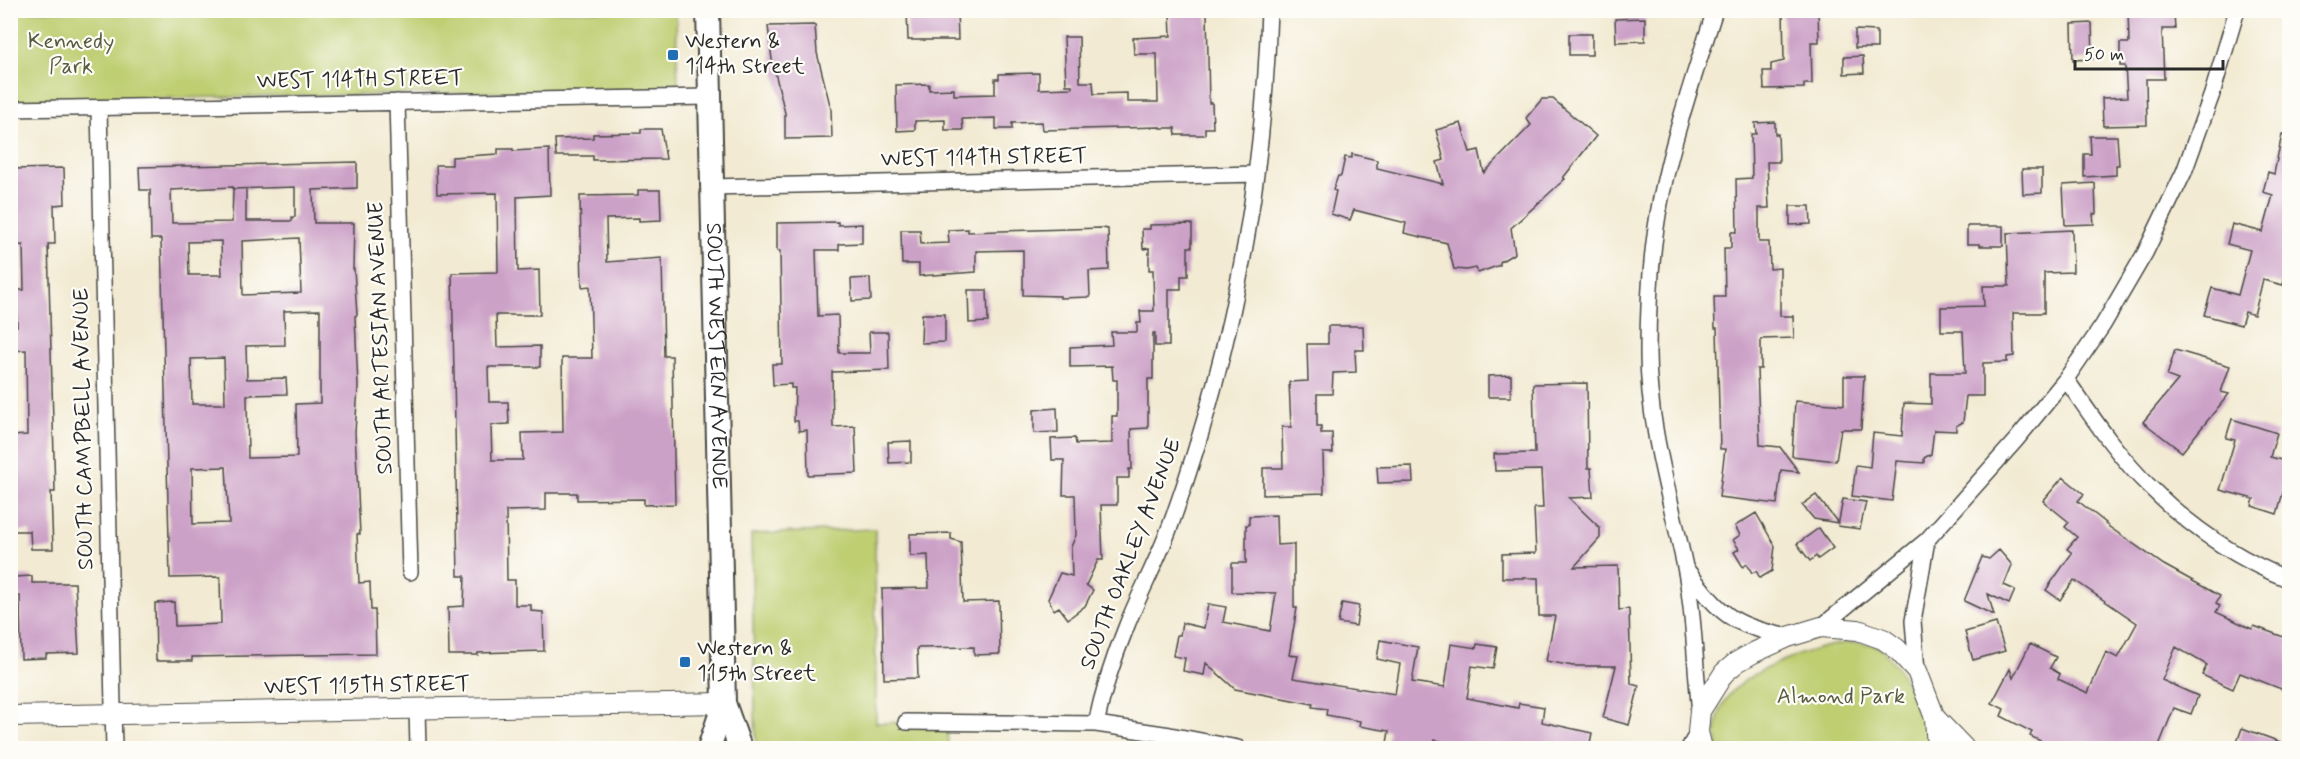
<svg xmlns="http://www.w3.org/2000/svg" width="2300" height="759" font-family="Mynerve,sans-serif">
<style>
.green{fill:#bece71;stroke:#747c4e;stroke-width:1.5}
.building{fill:#cca1c7;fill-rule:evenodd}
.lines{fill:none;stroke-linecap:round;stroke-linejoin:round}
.minor-casing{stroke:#494844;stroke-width:18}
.tertiary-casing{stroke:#494844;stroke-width:22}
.secondary-casing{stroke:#494844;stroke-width:26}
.minor{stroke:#fff;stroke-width:15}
.tertiary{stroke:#fff;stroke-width:20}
.secondary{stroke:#fff;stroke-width:22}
.poi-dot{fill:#1f6fb2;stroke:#fdfcf7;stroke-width:2}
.labels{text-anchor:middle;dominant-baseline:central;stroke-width:4.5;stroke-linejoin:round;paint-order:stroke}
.park-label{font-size:22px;fill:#575c40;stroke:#fdfcf7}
.poi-label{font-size:22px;fill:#2b2b2b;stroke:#fdfcf7;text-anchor:start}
.street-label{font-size:22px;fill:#2b2b2b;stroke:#fdfcf7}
</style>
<rect width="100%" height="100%" fill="#fdfcf7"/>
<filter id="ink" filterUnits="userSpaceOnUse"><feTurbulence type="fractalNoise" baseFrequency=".0167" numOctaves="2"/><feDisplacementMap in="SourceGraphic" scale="12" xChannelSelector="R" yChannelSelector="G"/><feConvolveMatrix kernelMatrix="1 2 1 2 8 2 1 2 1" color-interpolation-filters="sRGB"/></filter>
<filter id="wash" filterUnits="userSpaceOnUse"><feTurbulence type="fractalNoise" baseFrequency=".008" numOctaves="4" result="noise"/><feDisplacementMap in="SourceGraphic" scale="24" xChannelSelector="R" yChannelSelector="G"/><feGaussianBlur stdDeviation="1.35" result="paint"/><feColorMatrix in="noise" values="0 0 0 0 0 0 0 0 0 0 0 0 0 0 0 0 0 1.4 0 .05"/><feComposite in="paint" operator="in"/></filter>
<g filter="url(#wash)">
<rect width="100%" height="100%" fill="#f2ead2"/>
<path class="green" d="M10,11h666l2,78 -667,12z
M875,529l1,194 71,-2 1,27h-192l-5,-214z
M1846,643c9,1 24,-1 32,4 23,16 49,74 54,101h-214c-4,-17 -1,-38 11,-53 21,-26 84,-48 117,-52z"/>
<g id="blocks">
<path class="building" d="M907,10h50l1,30h-50z
M1783,10h35l1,32h-8l1,42h-8v4l-40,1 -1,-18h8v-7l13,-3z
M2128,10h41v4h5l1,15h-13l2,50h-18l1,46 -44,1 -1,-28 25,-1 -2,-31h-5v-23h9z
M1207,12l2,91h3l1,25h-8v7h-29l-1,-7h-15v-1l-117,3 -1,-8 -30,1v6h-16v-11l-34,1 1,11h-18v-10l-30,1v9l-18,1 -1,-46 33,-1v6l25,-1v6l41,-1v-15h4v-5l40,-1v16l33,-1v-3h-6l-2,-48h15l1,45h13l1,12 33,-1v9h31l-1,-48h-23l-1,-16 38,-2 -1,-23z
M1645,18v23l-29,1 -1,-23z
M2092,23l1,36 -20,1 -1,-36z
M815,25l2,28 14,56 1,29 -47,1v-26l-13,-53 -4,-34z
M1855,30l22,1v17h-22z
M1569,34h23v21h-23z
M1863,56l1,17 -20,1v-17z
M1542,99h11l43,37 -33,42 2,1 -54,49 4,25 -15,9v3l-22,8 -2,-5 -9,2 -13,-1 -7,-26 -43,-10 2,-10 -52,-13 -4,10 -19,-6 5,-23 -3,-1 5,-14h3l4,-19 7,1v-4l25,6v8l66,16 -6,-22 7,-2 -8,-30 25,-7 9,29 9,-2 5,23 47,-48 -5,-7z
M1775,122v12h3l1,28h-12l2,46h-10v34h10l1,27 10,-1v48h13l1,22 -33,1v30h-4l3,76 20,2 19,25 -18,-2 -4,34 -58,-7 6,-48h-5l-3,-121h-2l-1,-31h11l-1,-49h7v-16h6l-1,-53 16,-1 -1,-44h5l-1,-11z
M641,129h20l5,30 -73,1v-4h-37l-1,-17 38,-1v-4l48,-1z
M2282,134l7,1v124l-6,26 -20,-5 -9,35 -9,-3 -4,13 -37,-10 8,-27 26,7 12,-45 -23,-6 5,-20 31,8 10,-37 -10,-3 5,-20 6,2z
M2090,136h27l2,29h-3v10l-32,2v-23h7z
M498,149h15v2l36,-2 1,46 -33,2 1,74 21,-1 1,45h-44l1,32 43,-1v21h-52l1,35h19l1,22 -18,1 1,35h31l-1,-27 41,-1 -1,-74h30l-2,-72 -8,1 -2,-91 58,-1v-5h22l1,30 -22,1v-3l-33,1 1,43 55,-4 2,98h8l3,148 -31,1v-6l-67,1v-7h-31v17l-40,1 1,69h8v25h16v6l12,1 1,39 -66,2v2h-29l-1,-48 16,-1 1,-30h-7l-6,-303 46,-1 -1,-79 -60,1 -1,-29h16v-8l46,-3z
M357,162v26l-44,2 1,33h40l-1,46h1l3,46 -2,1 3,71 -3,45 5,102h-3l2,49 11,-1 1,28h4l1,44 -184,3v4h-36l-1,-58 19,-1 1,24 46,-2 -1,-47 -50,1 -9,-339h-10l-1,-49h-10l-1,-23zM233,187v2l62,-2v30h-3v4h-46v-32h-13l-1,33 -60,1 -1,-33zM299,238l2,55 -58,2 -1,-54zM221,241l1,34h-33l-1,-33zM320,310v93l-24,1 1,53 -49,1 -1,-63 40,-1 -1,-16 -39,1 -1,-33 39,-1 -1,-34zM224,358l1,46h-33l-1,-45zM226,467l3,56 -36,1 -1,-56z
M64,168l1,36 -11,1 1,39h-7l7,248h-4l2,57h-22l-1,-18h-20l1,-95 16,-1 -1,-85 -16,1v-25h7l-1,-36h8l-1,-45 -13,1v-77z
M2022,169h20v24l-19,1z
M2095,183l1,31h-3l1,10 -29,1 -2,-40z
M1790,206h20l1,18 -21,1z
M838,222v3l24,-1v19l-23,1v6h-23l2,66 20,-1 1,38h31l-1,-21h19l1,38 -57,2 1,55 22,-1 2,47 -49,2 -1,-45 -8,1 -1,-10h-4l1,-33h-4v-4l-18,1 -1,-21h10l-2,-113h-3v-28z
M1192,224v23h-4v29h-7v13h-12v57h-14v-13h-2v46h-5v49l-17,1 1,40h-3v9h-12v27h-16l2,55h-5l-12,25 7,5 -8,16 -17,13 -9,-12 -5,3 -6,-11 12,-26 12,3 -1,-29 5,-12 -1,-40h-12l1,-35h-12l-1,-21 24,-1 1,6 36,-1v-27h5v-36h-4l-1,-14 -42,1v-20l42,-2 -1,-13h26v-9h4l-1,-12h14l-1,-41h-4v-22l-6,1 -1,-20h8v-4z
M1967,226h36v20h-23v-2h-13z
M1102,228l6,1 1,41 -20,1 1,26 -30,1v-2l-37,-1v-45l-47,1v21l-57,4v-12h-17l-1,-34h19l1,14 28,-1 -1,-13 20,-1v3z
M2072,230l1,42 -29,1v40h-31l1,43 -7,1v5l-24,1v33h-17l-3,26 -7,4v5l-22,-1 -3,24 -7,4v5l-27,-2 -5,40 -40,-5 4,-31 14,2 3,-34 29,3 2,-33 27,1v-31h34l-2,-42h-22v-24l43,-1 -1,-20h26l-2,-53z
M870,278l1,22 -19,1 -1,-22z
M968,290h19l1,32 -19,1z
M922,314h23v28l-24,1z
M1328,326h35l1,24h-9l1,22 -23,1 -1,21h-15v32h4v7h11l1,20h-10l1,40 -61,2v-27h20l-1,-41h9l-2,-45 19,-1 -1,-37h21z
M2175,350l55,16 -9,26 8,2 -47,58 -39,-30 35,-42 -11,-4z
M1511,375v22h-23v-21z
M1844,376h20l-3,53h-20l-5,32 -44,-5 3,-55 49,4z
M1587,383l1,85h3l2,29 -24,1 31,30v10l-26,29 44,-1 1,44 10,-1 2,75 8,2 -10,39 -26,-7 13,-52h-43l-27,-5 9,-45h-16l-1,-38h-36v-24l34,-1 -2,-45h9l-2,-38 -46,1 -1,-17 41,-1 -2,-69z
M1057,408l1,24 -24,1v-23z
M2232,419l45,14 -7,24 19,5v9l-12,43 -25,-8 2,-7 -34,-9 15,-50 -9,-2z
M911,441v21l-22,1 -1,-21z
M1412,466l1,16 -35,1 -1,-16z
M2063,477l21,17 -6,7 28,22 -1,1 59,41 56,31 -4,7 4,3 -4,6 36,17 2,-3 35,13v53l-49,-19 -7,16 -31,-14 5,-10 -31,-18 -14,33 36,16 -7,18 -17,-6 -16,40h-103l-25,-12 2,-4 -31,-16 3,-7 -12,-6 18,-34 3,9 17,-34 26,13 -6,11 10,6 -2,5 30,14 18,-41 12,6 19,-35 -63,-43 -14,20 -14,-10 26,-37 -5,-4 10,-12 -12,-10 4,-5 -26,-21z
M1816,495l22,28 -24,-4 -12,-14z
M1843,499l23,3 -6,27 -22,-3z
M1756,513l19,33 -3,25 -12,7 -4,-7 -4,2 -5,-9 -4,3 -9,-15 5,-3 -6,-9 7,-5 -5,-9z
M1276,515l1,30 17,-1v64h3l-8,47 9,1 -5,22 102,16 5,-30 -23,-5 3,-19 38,7 -6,35 33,5 6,-43 25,4 1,-4 20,3 -4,22 -21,-3 -5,32 51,10 1,-5 25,4 -2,15 50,11 -3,15h-120v-1l-34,-7 -1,8h-12l-35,-5 2,-12 -30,-5 1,-5 -34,-6 1,-6 -15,-2 1,-3 -78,-15 -29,-26 -2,12 -21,-4 2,-13 -12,-2 4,-21h3l2,-12 22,5 4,-24 18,3 -3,15 47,9 6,-38 -44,-1v-29h14v-38h3v-9z
M1819,528l14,20 -15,11 -2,-3 -6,5 -13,-17z
M951,533v6l10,3 2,60 36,-1 1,53 -26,1v-8l-57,1 1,30 -34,1 -2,-90 47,-1 -1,-33 -18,1v-22z
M1999,550l13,15 -8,20 11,5 -6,14 -21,-10 6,21 -30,-14 18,-44 7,2z
M32,576v7h43l4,70 -33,1v4l-25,1 -1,-63h-6v-19z
M1342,603l17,3 -3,20 -18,-3z
M1996,623l9,28 -32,9 -8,-28z
M2242,728l47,17v3h-54z"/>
</g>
</g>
<g filter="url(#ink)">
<use href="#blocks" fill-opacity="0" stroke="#494844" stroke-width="1.5"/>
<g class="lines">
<defs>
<path id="minor" d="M397,102l13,470
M99,108l15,640
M10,109l700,-12
M712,187l544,-13
M2066,379c24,35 53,79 84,108 40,40 87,72 140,93
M1687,570c35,46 43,54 101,67
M1821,627l106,-87 89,-100 50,-61 37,-54 42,-72 39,-81 28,-78 25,-84
M1917,671l-4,-50 14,-81
M417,709l1,39
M1700,711c-6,-48 -5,-96 -15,-144 -15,-72 -37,-141 -37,-215 0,-51 3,-103 13,-154 13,-64 34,-125 54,-188
M906,722l190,2 74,11 68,13
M1096,724c7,-34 18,-67 31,-99 14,-35 33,-69 45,-104 59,-165 92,-336 97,-511
M1689,748l9,-16"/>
<path id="tertiary" d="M10,716l714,-13
M1935,718l29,30
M1702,748l-4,-16 2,-21 24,-38 13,-11 16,-9 35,-16 33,-10 37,3 25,9 14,10 20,22 18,47 2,30"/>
<g id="secondary">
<path id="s1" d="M708,10l16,693 16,45"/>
<path d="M709,748l15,-45"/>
</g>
</defs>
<use href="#minor" class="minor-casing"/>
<use href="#tertiary" class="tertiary-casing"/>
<use href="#secondary" class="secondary-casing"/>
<use href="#minor" class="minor"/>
<use href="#tertiary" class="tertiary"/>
<use href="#secondary" class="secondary"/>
</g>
</g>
<g class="poi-dot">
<rect x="667" y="49" width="12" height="12" rx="3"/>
<rect x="679" y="656" width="12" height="12" rx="3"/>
</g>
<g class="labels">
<g class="park-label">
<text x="71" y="42">Kennedy<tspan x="71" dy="25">Park</tspan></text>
<text x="1841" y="697">Almond Park</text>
</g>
<g class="poi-label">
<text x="685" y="42">Western &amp;<tspan x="685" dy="25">114th Street</tspan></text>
<text x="697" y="649">Western &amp;<tspan x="697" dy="25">115th Street</tspan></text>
</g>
<g class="street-label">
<text transform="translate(360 80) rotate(-1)">WEST 114TH STREET</text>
<text transform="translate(984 158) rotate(-1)">WEST 114TH STREET</text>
<text transform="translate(381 338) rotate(-92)">SOUTH ARTESIAN AVENUE</text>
<text stroke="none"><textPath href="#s1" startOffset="346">SOUTH WESTERN AVENUE</textPath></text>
<text transform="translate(84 429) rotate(-91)">SOUTH CAMPBELL AVENUE</text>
<text transform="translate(1131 554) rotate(-69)">SOUTH OAKLEY AVENUE</text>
<text transform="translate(367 686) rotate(-1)">WEST 115TH STREET</text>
</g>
</g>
<rect width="2300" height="759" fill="none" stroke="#fdfcf7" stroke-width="36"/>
<path d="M2075 60v9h148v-9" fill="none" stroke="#2b2b2b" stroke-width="3"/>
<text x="2084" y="60" font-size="18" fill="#2b2b2b" stroke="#fdfcf7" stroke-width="4.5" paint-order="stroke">50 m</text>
</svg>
